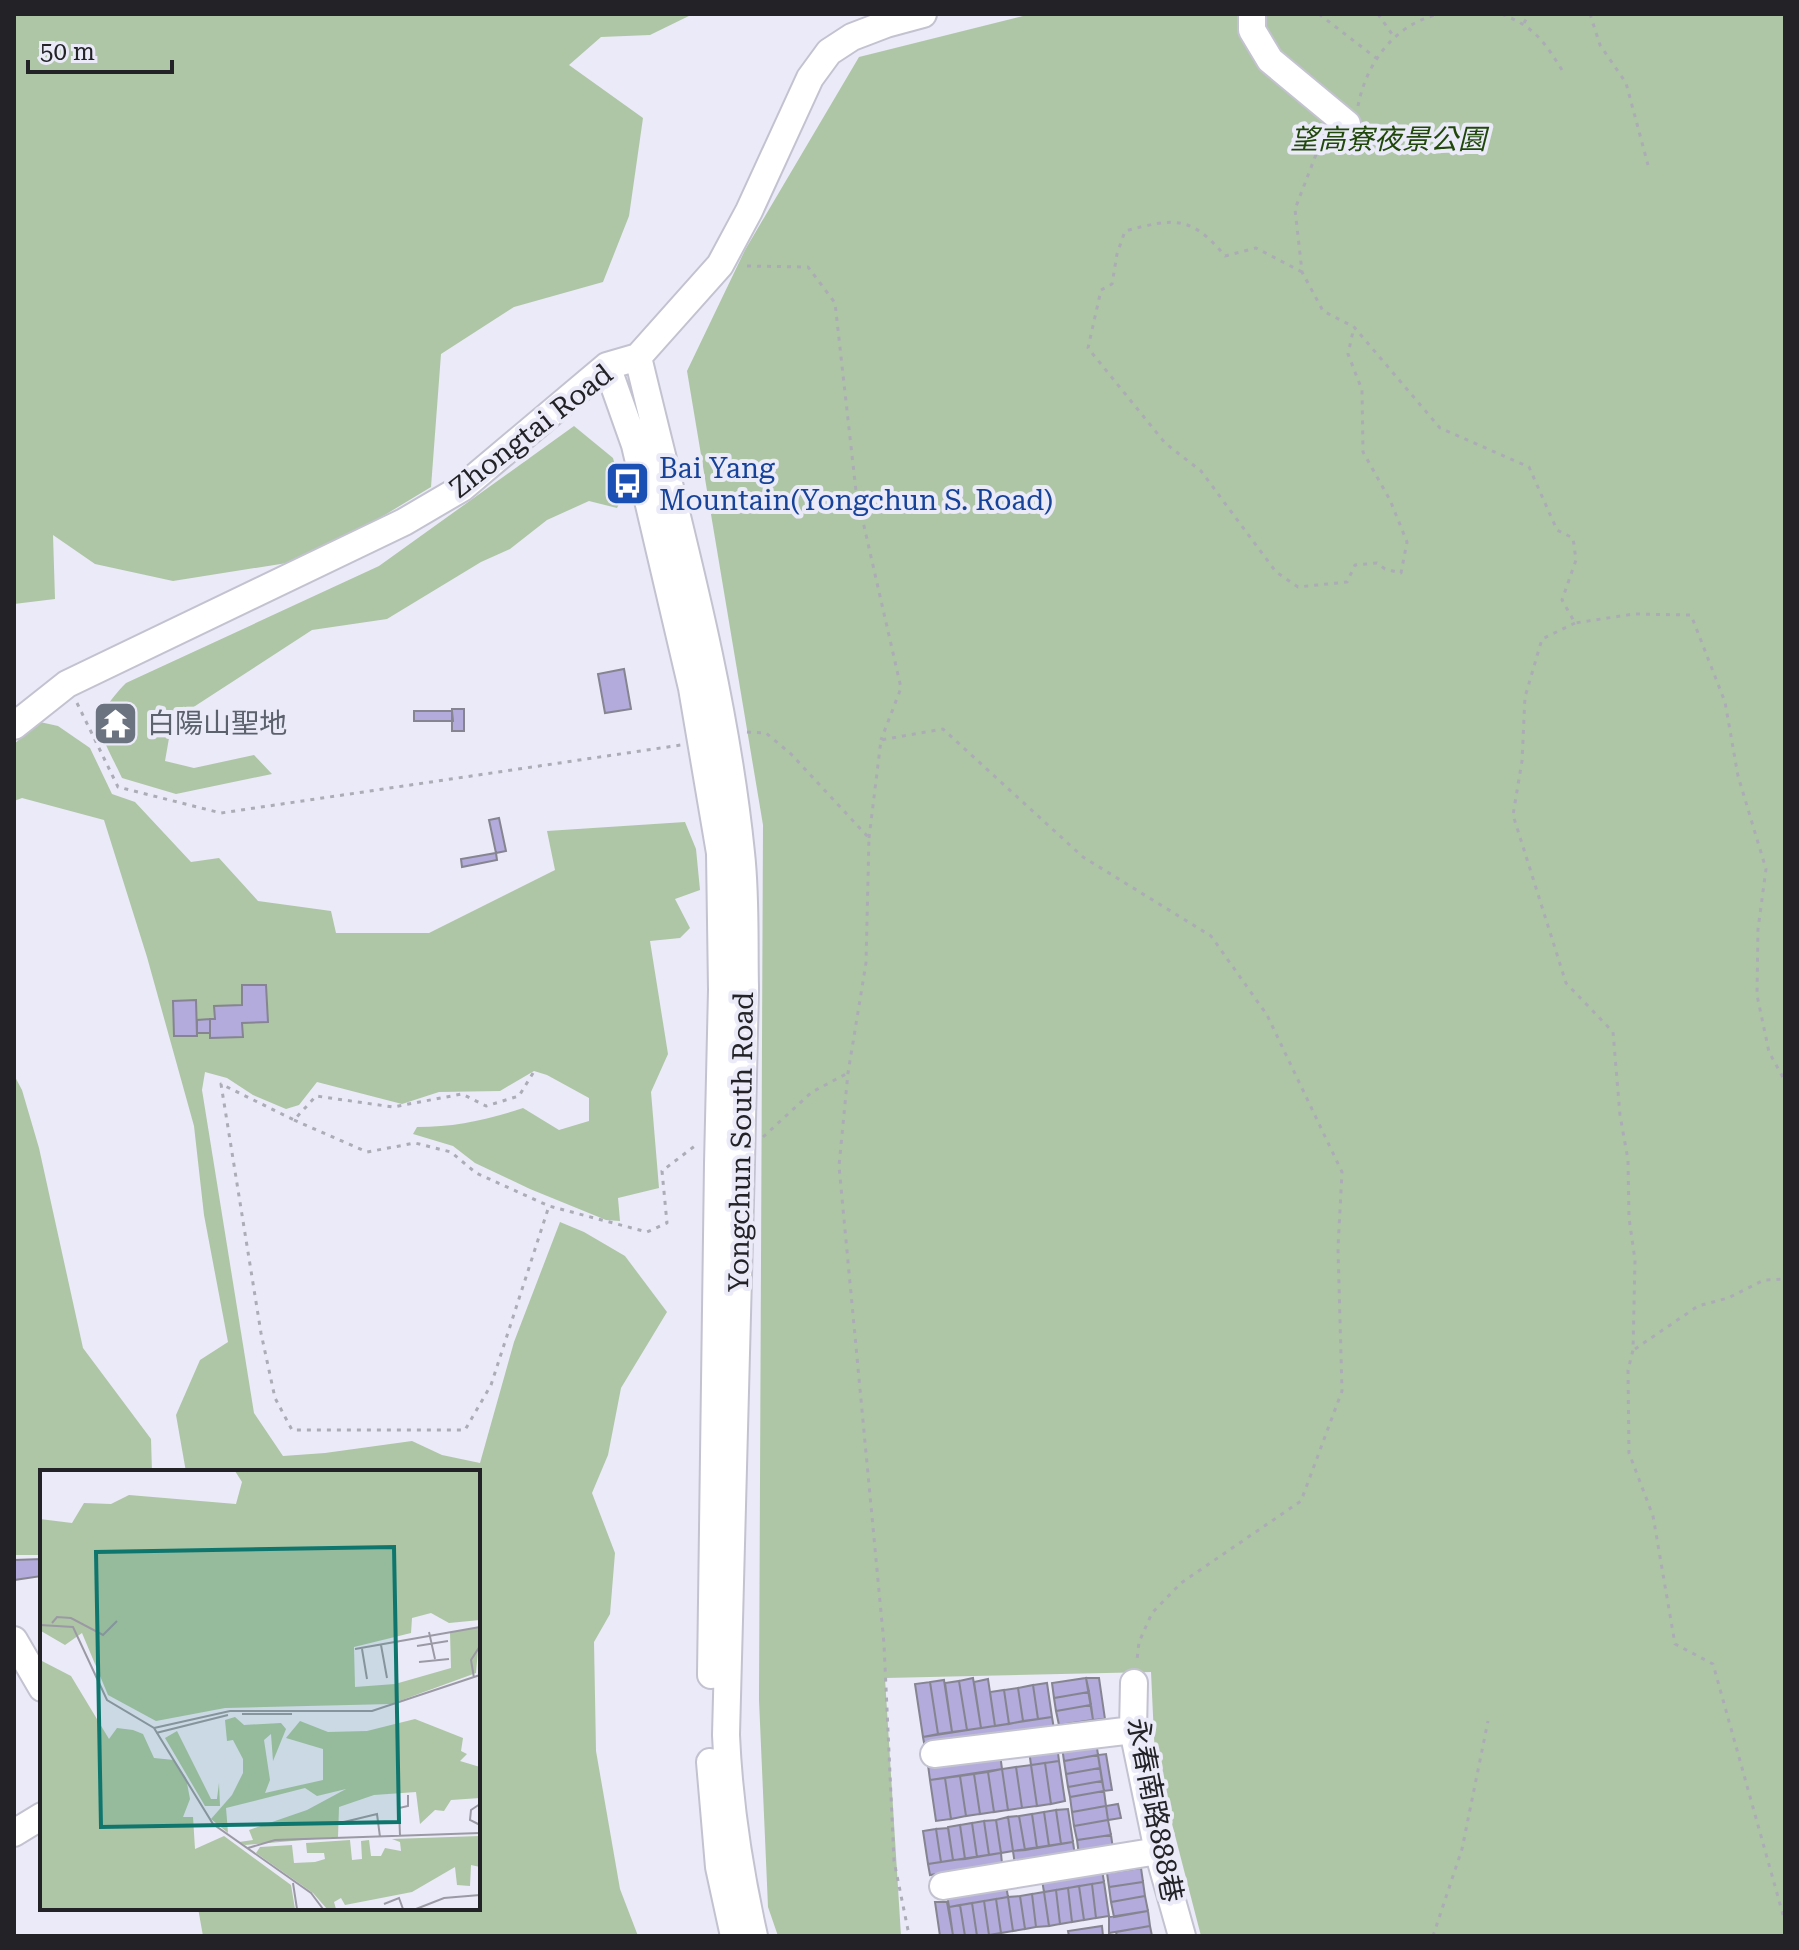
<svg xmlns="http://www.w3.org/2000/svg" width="1799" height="1950" font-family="'Roboto Serif','Noto Sans TC',serif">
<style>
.green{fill:#aec6a5}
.building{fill:#b2abdc;stroke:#858490;stroke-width:2}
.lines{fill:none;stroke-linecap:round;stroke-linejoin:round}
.minor-casing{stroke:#c3c2d0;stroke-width:30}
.path{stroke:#acacb7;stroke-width:3;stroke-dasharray:4 6;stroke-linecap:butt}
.minor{stroke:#fff;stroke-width:26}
.minor-bridge-casing{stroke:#c3c2d0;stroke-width:30;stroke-linecap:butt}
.minor-bridge{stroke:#fff;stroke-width:26}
.labels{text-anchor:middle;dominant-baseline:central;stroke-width:8;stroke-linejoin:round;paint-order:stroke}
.park-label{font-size:28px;font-style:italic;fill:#20480b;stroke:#ebeaf8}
.street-label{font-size:28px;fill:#222227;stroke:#ebeaf8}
.transit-label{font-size:28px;fill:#164399;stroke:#ebeaf8;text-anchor:start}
.worship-label{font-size:28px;fill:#5b616d;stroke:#ebeaf8;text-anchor:start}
.inset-road{fill:none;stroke:#9b9aa4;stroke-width:2}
.view{fill:#0f766e;fill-opacity:0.15;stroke:#0f766e;stroke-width:4}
.inset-edge{fill:none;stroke:#222227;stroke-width:4}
</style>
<rect width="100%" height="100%" fill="#ebeaf8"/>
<path class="green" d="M14,14h679l-43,21 -49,2 -32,28 74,53 -14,98 -26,66 -89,25 -73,47 -10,133 -119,72 -139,22 -78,-17 -42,-29 2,64 -41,5z
M1031,14h754v1922h-584l-46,-178 -4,-86 -266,6 16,258h-123l-10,-29 -9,-207 4,-875 -76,-454 58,-121 114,-193z
M574,426l39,32 10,38 -6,12 -28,-7 -42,19 -37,29 -29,13 -94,57 -75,11 -140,91 -7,40 29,7 60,-13 18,19 -96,20 -54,-16c-21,-45 -35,-55 4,-95l253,-117z
M40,722l18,4 32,22 22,46 23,8 56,60 28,-4 39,43 73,10 5,22h93l126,-63 -8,-39 138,-9 11,27 4,41 -25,9 15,29 -10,10 -30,3 18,113 -17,38 8,96 -41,10 2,23 -14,-1 -76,-31 -55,-26 -22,-17 -40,-12 4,-7c37,0 70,-7 106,-19l36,22 30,-9v-23l-42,-23 -13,-4 -34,20 -61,1 -37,12 -85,-22 -18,23 -13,4 -33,-14 -26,-17 -22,-6 -3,18 52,323 29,43 42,-3 87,-12 30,14 38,8 34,-121 46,-120 24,10 41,24 42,56 -46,76 -13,67 -16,38 23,60 -5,61 -16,28 2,109 24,138 18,47h-435l-5,-28h280v-436h-292l-10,-57 24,-55 28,-18 -24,-127 -10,-89 -47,-169 -43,-137 -82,-22 -8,3v-57z
M14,1075l8,15 17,58 44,200 68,91 1,33h-110v83h-28z"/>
<path class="building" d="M624,669l7,40 -26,4 -7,-39z
M452,709h12v22h-12z
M414,711h38l1,10h-39z
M499,818l7,33 -10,2 -7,-33z
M496,853l1,7 -35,7 -1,-8z
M242,985h24l2,37 -26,1 1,14 -33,1v-19h5l-1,-13 28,-1z
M196,1000l1,36h-23l-1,-35z
M210,1019v14h-13v-13z
M42,1559v17l-28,4v-20z
M973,1678l8,50 -14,2 -8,-49z
M1086,1678l3,14 -35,6 -2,-15z
M1086,1678h13l6,41 -12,1z
M988,1679l7,47 -14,2 -7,-46z
M944,1680l8,52 -14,2 -8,-52z
M959,1681l8,49 -15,2 -7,-49z
M930,1682l8,52 -15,3 -8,-53z
M1047,1683l5,34 -14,2 -5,-34z
M1033,1685l5,34 -15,2 -5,-33z
M1018,1688l5,33 -14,3 -5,-34z
M1004,1690l5,34 -14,2 -5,-34z
M1089,1692l2,13 -35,6 -2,-13z
M1091,1705l2,15 -34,5 -3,-14z
M1052,1717l2,12 -129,19 -2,-11z
M1096,1741l2,14 -34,6 -2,-14z
M1057,1745l2,16 -28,4 -2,-15z
M1000,1754l2,15 -72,11 -2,-15z
M1106,1754l6,36 -8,1 -6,-36z
M1098,1755l2,13 -34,6 -2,-13z
M1059,1761l6,40 -14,3 -6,-41z
M1045,1763l6,41 -14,2 -6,-41z
M1031,1765l6,41 -15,2 -6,-41z
M1016,1767l6,41 -14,2 -6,-41z
M1100,1768l2,13 -34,6 -2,-13z
M1002,1769l6,41 -14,2 -6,-40z
M988,1772l6,40 -14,2 -6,-40z
M974,1774l6,40 -14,2 -6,-40z
M960,1776l6,40 -15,3 -6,-41z
M945,1778l6,41 -15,2 -6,-41z
M1102,1781l2,10 -34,6 -2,-10z
M1104,1791l2,15 -34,6 -2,-15z
M1118,1804l3,14 -13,2 -2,-14z
M1106,1806l2,14 -34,6 -2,-14z
M1068,1809l5,33 -12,2 -5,-34z
M1056,1810l5,34 -12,2 -5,-34z
M1044,1812l5,34 -12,2 -5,-34z
M1032,1814l5,34 -12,2 -6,-34z
M1019,1816l6,34 -12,1 -5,-34z
M1008,1817l5,34 -12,2 -5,-33z
M996,1820l5,33 -12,2 -5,-34z
M1108,1820l3,15 -34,5 -3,-14z
M984,1821l5,34 -12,2 -5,-34z
M972,1823l5,34 -12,2 -5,-34z
M960,1825l5,34 -12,1 -5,-33z
M948,1828l5,32 -12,2 -5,-33z
M936,1829l5,33 -13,2 -5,-33z
M1111,1835l2,14 -34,6 -2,-15z
M1073,1842l2,14 -60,9 -2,-14z
M1001,1853l1,11 -72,11 -2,-11z
M1141,1868l2,14 -34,5 -2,-14z
M1102,1870l2,12 -60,10 -2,-12z
M1104,1882l5,34 -13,2 -4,-34z
M1143,1882l2,14 -34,6 -2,-15z
M1092,1884l4,34 -12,2 -5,-34z
M1006,1885l2,12 -59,10 -2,-12z
M1079,1886l5,34 -12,2 -4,-34z
M1068,1888l4,34 -12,2 -4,-34z
M1056,1890l4,34 -11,2 -5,-34z
M1044,1892l5,34 -13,1 -4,-33z
M1032,1894l4,33 -11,2 -5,-33z
M1020,1896l5,33 -12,2 -5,-34z
M1145,1896l3,15 -34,6 -3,-15z
M1008,1897l5,34 -12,2 -5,-34z
M996,1899l5,34 -12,2 -5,-34z
M984,1901l5,34 -12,1 -5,-33z
M935,1902h12l6,33 -13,1z
M972,1903l5,33h-12l-5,-31z
M960,1905l5,31h-12l-4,-29z
M1148,1911l2,15 -41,7v-16z
M1102,1926l1,10h-34l-1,-5z
M1150,1926l2,10h-35l-1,-4z"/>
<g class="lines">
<defs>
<path id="minor" d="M1252,14v16l18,30 77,64
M638,357c39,164 86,328 103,496 5,44 3,90 4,135
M607,366l28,79 57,243 28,165 2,137
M14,726l53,-42 337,-162 58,-34 145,-122 31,-9 82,-92 29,-54 61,-133 19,-26 23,-15 34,-13 37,-10
M741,1162l-15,573c3,68 13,134 28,201
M14,1640l28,48
M711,1675l7,-511
M1134,1683l-1,47 25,121 24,85
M934,1754l199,-24
M710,1762l9,105 15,69
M14,1833l28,-17
M943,1886l215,-35"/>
</defs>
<use href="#minor" class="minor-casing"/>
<path class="path" d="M1319,14l57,44
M1378,14l16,23
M1502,14c32,13 42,27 60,56
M1590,14l10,31 26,38 22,82
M1524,23l5,-9
M1358,106c8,-43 38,-84 83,-92
M1329,140l-12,12 -22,57 7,63 21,39 31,16 86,101 89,39 28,63 16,8 3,22 -14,40 13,23 59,-9 57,1 34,87 13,74 28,93 -8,60 -1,66 12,57 16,29
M747,266l61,1 27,36 21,188 45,197 -20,52
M1302,272l-46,-24 -31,8c-34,-41 -51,-38 -100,-25l-8,23 -5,30 -11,6 -13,58 77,95 36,28 75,101 22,15 49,-5 8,-17 22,-2 8,6 16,4 6,-31 -17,-42 -27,-48 -1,-62 -14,-36 6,-27
M1575,623l-33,16 -17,58 -3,64 -9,54 53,168 47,49 7,83 8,45 1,58 6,42 -2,90 -5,20 1,83 24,63 22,128 38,20 72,258
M77,703l41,84 103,26 460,-68
M747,732l19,1 25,21 78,84 -3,125 -18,110 -9,93 45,478 10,217 14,69 4,6
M869,838l12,-98 62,-11 140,128 128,79 56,79 75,157 -4,76 4,143 -41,110 -120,82 -29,30 -13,29 -2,18
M533,1073l-14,23 -33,10 -24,-12 -69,13 -77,-11 -22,24 -73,-36 40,249 14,65 17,32h173l26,-45 58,-179
M294,1120l73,32 48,-9 36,9 25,21 73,33 98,26 20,-9 -5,-52 34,-26
M763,1137l49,-45 36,-19
M1635,1349l63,-43 30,-8 36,-18 21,-1
M1433,1936l29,-87 26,-128"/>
<use href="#minor" class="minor"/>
<defs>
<path id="minor-bridge" d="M741,1162l4,-174
M718,1164l4,-174"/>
</defs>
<use href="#minor-bridge" class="minor-bridge-casing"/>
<use href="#minor-bridge" class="minor-bridge"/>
</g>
<defs>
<symbol id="bus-square" viewBox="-11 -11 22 22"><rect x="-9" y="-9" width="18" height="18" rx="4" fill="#1a4fb4" stroke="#ebeaf8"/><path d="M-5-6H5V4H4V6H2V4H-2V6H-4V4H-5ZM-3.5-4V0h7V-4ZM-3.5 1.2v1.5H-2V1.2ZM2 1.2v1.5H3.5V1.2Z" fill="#fff"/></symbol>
<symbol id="temple-square" viewBox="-11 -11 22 22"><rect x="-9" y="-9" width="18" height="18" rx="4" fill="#6b7280" stroke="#ebeaf8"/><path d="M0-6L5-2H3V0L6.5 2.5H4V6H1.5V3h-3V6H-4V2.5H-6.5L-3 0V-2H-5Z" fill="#fff"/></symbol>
</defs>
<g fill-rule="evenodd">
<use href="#bus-square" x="602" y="458" width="51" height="51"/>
<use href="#temple-square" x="90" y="698" width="51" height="51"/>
</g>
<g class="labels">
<g class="park-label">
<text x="1388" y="139">望高寮夜景公園</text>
</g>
<g class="street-label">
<text transform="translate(531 431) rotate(-38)">Zhongtai Road</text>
<text transform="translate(741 1142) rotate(-89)">Yongchun South Road</text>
<text transform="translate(1155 1810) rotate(79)">永春南路888巷</text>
</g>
<g class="transit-label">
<text x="659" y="468">Bai Yang<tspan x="659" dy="32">Mountain(Yongchun S. Road)</tspan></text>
</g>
<g class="worship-label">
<text x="147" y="723">白陽山聖地</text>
</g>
</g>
<g transform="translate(40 1470)">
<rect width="440" height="440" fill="#ebeaf8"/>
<path d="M195,1h245v149l-31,3 -18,-10 -19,5 -1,15 -57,14 1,40 40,-3 56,-16 -1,-36 30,-5 -4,46 -85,31 -166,4 -69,13 -48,-26 -26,-62 -17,12 -24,-14 -1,-112 32,4 12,-20 27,1 18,-9 107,9 6,-22zM0,190l31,16 38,63 8,-11 16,2 10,4 11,24 20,2 12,18 4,21 -7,18h10l2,32 29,-13 67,49 4,24h-255zM195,247l9,8 37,-2 5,6 -13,32 -2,-27 -7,6 6,40 -5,13 58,-13v-31l-37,-11 14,-17 28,11 39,-1 48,-12 48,19 -2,13 6,3 -7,7 20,6v31l-29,2 -7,11 -9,-1 -15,14 -4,-32 -42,3 -35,12 -1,30 -93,8 -6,-3 14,-2 -4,-10 58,-20 39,-21 -29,7 -12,-8 -79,20 2,25 -17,-14 21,-24 11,-22v-14l-10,-19 -6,1 -2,-21zM137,261l34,68h6l2,-16 1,23h-15l-40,-68zM440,366v31l-9,-2 -1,21 -13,-1 -2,-18 -43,25 -67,13 -4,-7 -7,4 2,7h-9l-14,-16 -57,-40 4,-6 32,-2 2,18 21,-1 10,-3 -1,-6h-17l-1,-10 44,-3 2,20 10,-1 -1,-18 8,-1 2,16h10l4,-8 16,3 -1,-9 -8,-3z" fill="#aec6a5"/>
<path class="inset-road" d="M12,153l5,-6 14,1 32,17 14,-14M0,155l33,2 34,73 47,28 59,96 98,69 12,16M389,162l6,27M341,175l6,33M377,176l31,-5M315,179l125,-22M322,179l5,30M379,192l30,-3M434,208l-3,-18 9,-14M202,244h50M114,258l76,-17h142l108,-36M116,263l72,-18M440,334l-9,6 -1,10 10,5M304,352l33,-8 3,23M360,366l-1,-28 9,-2v-11M208,378l27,-8 205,-7M253,413l4,26M344,434l15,-6 4,11M376,439l28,-11 36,-3"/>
<path class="view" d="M354,77l5,275 -298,5 -5,-275z"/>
<rect width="440" height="440" class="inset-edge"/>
</g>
<rect width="1799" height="1950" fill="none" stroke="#222227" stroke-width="32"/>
<path d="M28 60v12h144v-12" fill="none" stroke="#222227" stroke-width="4"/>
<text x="40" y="60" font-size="24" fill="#222227" stroke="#ebeaf8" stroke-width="6" paint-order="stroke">50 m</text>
</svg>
